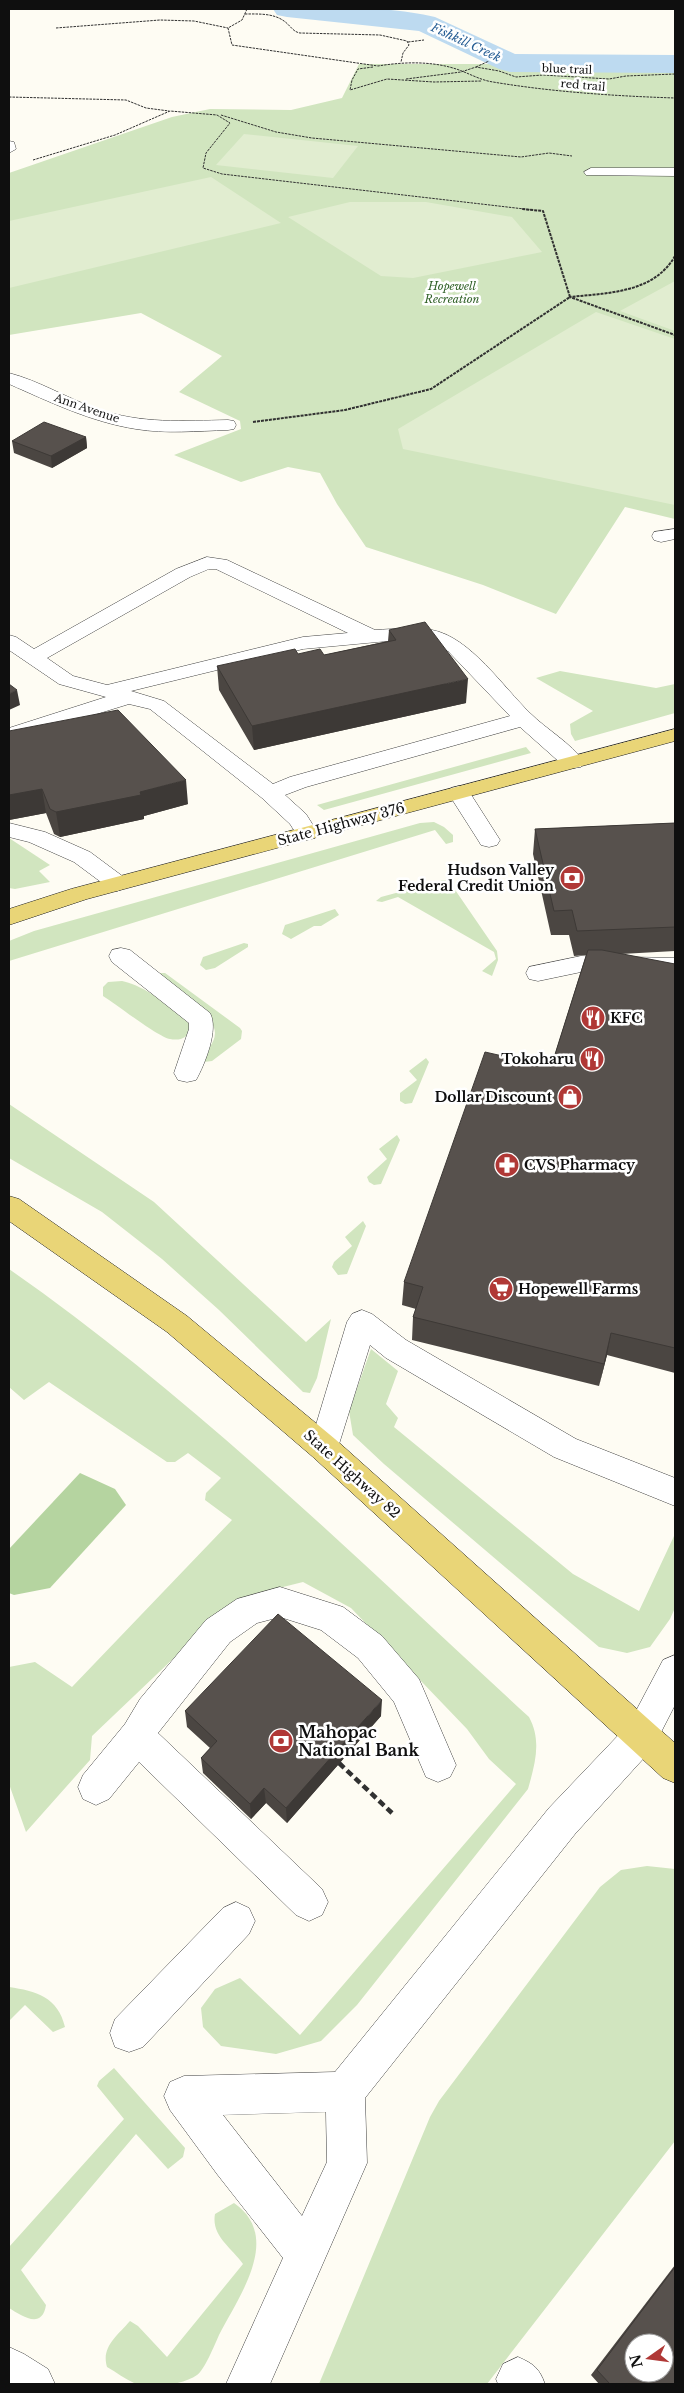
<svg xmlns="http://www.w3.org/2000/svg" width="684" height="2393" font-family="'Libre Baskerville',serif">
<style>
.green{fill:#d1e5bf}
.forest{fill:#b5d4a0}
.pitch{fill:#e1edd0}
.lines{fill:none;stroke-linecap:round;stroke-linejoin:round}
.river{fill:#bddaf0;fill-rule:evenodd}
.minor-casing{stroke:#424242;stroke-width:1}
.major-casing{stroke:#202020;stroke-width:1}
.path-far2{stroke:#313131;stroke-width:1;stroke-dasharray:2.5 1;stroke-linecap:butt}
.path-far1{stroke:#313131;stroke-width:2;stroke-dasharray:3 1;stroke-linecap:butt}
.path{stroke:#313131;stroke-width:4.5;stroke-dasharray:7 4;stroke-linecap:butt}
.minor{fill:#fff;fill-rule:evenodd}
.major{fill:#e9d577;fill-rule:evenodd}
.wall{fill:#4b4642}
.shaded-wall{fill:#3d3936}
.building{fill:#57514d;stroke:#3d3936;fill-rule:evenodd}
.labels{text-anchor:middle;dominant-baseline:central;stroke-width:5;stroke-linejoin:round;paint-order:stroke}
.far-street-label{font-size:11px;fill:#0f0f0f;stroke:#fff}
.far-park-label{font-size:11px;font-style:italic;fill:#2f6026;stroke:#fff}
.far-water-label{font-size:12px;font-style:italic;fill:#265d94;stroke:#fff}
.street-label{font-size:14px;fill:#0f0f0f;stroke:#fff}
.poi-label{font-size:14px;font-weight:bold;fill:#0f0f0f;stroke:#fff;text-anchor:end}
.near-poi-label{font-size:16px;font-weight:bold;fill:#0f0f0f;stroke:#fff;text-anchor:start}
</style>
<rect width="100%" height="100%" fill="#fefcf3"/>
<path class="green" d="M359,64h142l59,5h115v450l-50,-12 -69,107 -73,-29 -117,-38 -29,-43 -17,-31 -32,-6 -47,15 -67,-27 67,-26 -1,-8 -61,-29 43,-36 -81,-43 -132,22v-162l163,-56 38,-8 81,1 51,-12z
M560,671l96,17 19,-4v29l-100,28 -4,-7 -1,-10 23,-13 -57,-33z
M526,747l5,6 -207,57 -7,-5z
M434,822l10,5 9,8v7l-7,2 -11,-14 -426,131v-20l25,-10 386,-108z
M9,838l41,27 -11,6 11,11 -35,7 -6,-1z
M444,880l5,1 48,70 1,9 -6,16 -10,-5 14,-12 -2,-7 -96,-55 -16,5 -6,-1 5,-4z
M335,909l4,6 -18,11h-7l-23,13 -9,-5 3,-9z
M244,943l4,1v3l-33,21 -9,2 -6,-5 3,-8z
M161,973h4l75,55 2,3 -1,8 -29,22 -8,1c0,-15 20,-22 6,-42l-53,-44z
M122,981c19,3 60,30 70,47 -4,10 -12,13 -22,11 -12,-2 -54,-35 -67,-43v-9l5,-5z
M426,1058l3,4 -17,41 -7,1 -5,-3v-8l17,-13 -8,-9z
M9,1104l145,98 152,140 25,-23 -14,59 -7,15 -7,-1 -84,-82 -57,-51 -60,-47 -93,-54z
M397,1135l3,5 -19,44 -7,1 -5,-3 -2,-5 20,-18 -8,-10z
M363,1221l3,5 -19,48 -9,1 -6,-8 2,-5 18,-16 -7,-9z
M9,1269c188,131 352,294 520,448 13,24 6,47 -1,72l-171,216 -36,36 -45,13 -55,-8 -18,-19 -2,-19 14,-19 25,-11 60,57 216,-251 -27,-25 -22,-30 -116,-121 -48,-26 -52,13 -32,20 -127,121 -2,24 -64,72 -17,-48v-117l26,-5 37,25 160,-167 -27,-20 1,-7 15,-15 -33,-25 -13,9h-8l-118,-80 -25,18 -15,-13z
M371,1349l27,22 -12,33 12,14 -4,9 179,147 66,37 35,-75 1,1v71l-5,11 -20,28 -23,6 -28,-6 -215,-183 -31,-29 -4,-24z
M647,1866l28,3v272l-188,243h-168l111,-267 9,-16 161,-214 21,-17z
M9,1987c27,4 49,10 56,40l-12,5 -28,-27 -16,16z
M114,2068l71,80 -2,9 -15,12 -32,-35 -115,136 25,35c-4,25 -24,11 -37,3v-61l115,-128 -27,-33 2,-5z
M234,2203c49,34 5,93 -15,132 -4,9 -15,36 -22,40 -14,10 -47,14 -63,8 -9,-4 -18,-11 -27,-16 -6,-20 10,-31 23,-46l8,5 29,31 76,-93c-12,-17 -32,-28 -28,-50z"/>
<path class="forest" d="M80,1473l35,16 11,16 -76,83 -36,7 -5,-2v-44z"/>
<path class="pitch" d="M244,134l114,12 -25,32 -117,-13z
M211,177l70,46 -272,65v-67z
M350,202h76l86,15 30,35 -129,26 -32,-2 -93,-59z
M675,281v50l-55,-20z
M596,312l79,27v166l-272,-56 -5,-20z"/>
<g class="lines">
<path class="river" d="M273,9c46,-3 117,-3 162,8l80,37 160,1v18l-165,-1 -11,-3 -80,-38 -132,-14 -10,-2z"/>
<defs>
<path id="minor" d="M9,141l5,1 2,7 -7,4z
M591,168h84v8l-89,-1 -2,-3z
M9,373c31,8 59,26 89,36 43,15 86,12 130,11l6,1 2,4 -2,4 -6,1c-31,1 -62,4 -92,-1 -45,-7 -86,-27 -127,-45z
M675,529v10l-14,3 -7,-2 -2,-4 2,-4z
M207,557l20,3 148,70c19,-1 38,-3 57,0 38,7 71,57 98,83 17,17 40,29 54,49l-3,5 -8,1 -8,-1 -45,-40 -214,60 -21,8 21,19 12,19 -3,5 -8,2 -8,-2 -9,-14 -28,-26 -112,-89 -21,-5 -120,37v-13l97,-31 -47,-13 -50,-34v-15l7,2 18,12 142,-80zM209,569h7l132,64 -45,4 -196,48 -34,-9 -26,-18 143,-81zM399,640l28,2 21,9 62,65 -220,61 -17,7 -109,-83 -33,-10 172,-42z
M459,786l8,2 3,5 30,47 -3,5 -8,2 -8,-2 -3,-5 -30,-47 3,-5z
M9,823l36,9 45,20 35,26 4,5 -4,5 -8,3 -8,-3 -35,-26 -45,-20 -20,-5z
M121,948l9,2 80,63c9,16 -5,51 -14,67l-9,2 -9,-2 -4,-7 15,-44v-6l-77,-61 -3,-6 3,-6z
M581,956l94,2v16l-94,-2 -43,9 -9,-2 -3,-6 3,-6z
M362,1310l10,4 34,26 170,99 99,39v28l-121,-49 -168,-99 -16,-13 -35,112 -11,4 -11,-4 -4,-9 38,-126 5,-8z
M280,1587l63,20 39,29 37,43 37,86 -6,12 -12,5 -12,-5 -32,-75 -36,-44 -37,-28 -41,-13 -23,6 -27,19 -72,91 164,156 6,13 -6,13 -13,6 -13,-6 -157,-153 -30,37 -13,6 -13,-6 -5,-12 5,-12 42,-51 15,-25 66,-79 31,-21z
M675,1655v50l-22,43 -78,86 -210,264 2,65 -97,221h-44l57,-126 -66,-84 -47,-64 -6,-14 6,-14 14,-6 151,-4 214,-264 80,-84 34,-64zM326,2112l1,50 -25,54 -79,-101z
M236,1902l13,6 6,13 -6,13 -106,113 -14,5 -14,-5 -5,-14 5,-14 108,-111z
M9,2347l15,7 24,15 7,15h-46z
M518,2357c16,7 21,11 27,27h-47l-2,-5 7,-15z"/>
<path id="major" d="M675,729v12l-588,158 -78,26v-16l62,-20z
M9,1196l10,3 168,117 148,123 340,304v40l-12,-5 -350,-321 -146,-125 -158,-111z"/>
</defs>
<use href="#minor" class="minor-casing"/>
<use href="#major" class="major-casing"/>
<path class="path-far2" d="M247,9l-5,11 -14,8 4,17 146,21c24,-4 51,-5 75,2 14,4 26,12 40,14 60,10 121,14 182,16
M245,14c13,0 28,-1 39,7 6,4 9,11 16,12l80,2 27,6 2,4 -6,8 -2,9
M56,28l104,-8 34,1 34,7
M408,42l16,-2
M373,67l-15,2 -6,11 -2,10 37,-11 47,3 48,-1
M476,67l13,-6
M406,79l55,-7 15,-5 23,4 17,6 27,-2 66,4 17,-3 49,-2
M9,97l117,3 20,8 23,3
M221,115l55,17 36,6 209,19 28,-4 23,3
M33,160l82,-25 55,-24 47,4 13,8 -24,30 -3,15 19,6 311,36"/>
<path class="path-far1" d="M675,256c-21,37 -67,37 -105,41l105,38
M253,422l92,-12 86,-21 139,-92 -27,-86 -21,-2"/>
<path class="path" d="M339,1763l53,50"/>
<use href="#minor" class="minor"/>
<use href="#major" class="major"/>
</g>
<path class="wall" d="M86,437l1,11 -35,20 -38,-15 -2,-12z
M389,630l77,73 -212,47 -35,-60 -2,-24 81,-12 26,1 64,-14z
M9,731l179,73 -44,12v3l-84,18 -6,-3 -8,-21 -37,7z
M675,823v128l-54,3 54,10v409l-68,-18 -8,31 -187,-46 1,-23 3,-8 -14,-4 2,-23 147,-215 35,-112 -12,1 -5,-21h-18l-18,-81 2,-25z
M185,1711l196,5 -94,107 -21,-20 -15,16 -48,-46 -2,-15 9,-10 -23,-21z
M675,2265v119h-76l-8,-9z"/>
<path class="shaded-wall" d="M86,437l1,11 -35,20 -1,-12z
M468,679l-2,24 -212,47 -2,-24z
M17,690l3,15 -11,5v-16z
M186,780l2,24 -44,12v3l-84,18 -4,-25z
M42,789l4,24 -37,7v-25z
M611,1333l-4,22 -8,31 5,-22z
M382,1700l-1,16 -94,107 -1,-15z
M264,1788l2,15 -15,16 -1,-15z"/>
<path class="building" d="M44,422l42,15 -35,19 -39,-15z
M425,622l43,57 -216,47 -35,-60 78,-17 3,5 22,-5 4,6 72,-15 -7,-10z
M9,684l8,6 -8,4z
M118,710l68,70 -46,12 1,3 -85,17 -6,-3 -8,-20 -33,6v-64z
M675,823v104l-98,4 -5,-21 -18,1 -19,-82z
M588,950h14l73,14v384l-64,-15 -7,31 -191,-47 10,-30 -19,-5 81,-230 66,15z
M278,1614l104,86 -96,108 -22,-20 -14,16 -49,-46 16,-17 -32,-30z
M675,2267v117h-65l-13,-14zM634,2343h30v30h-30z"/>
<defs>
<symbol id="bank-disc" viewBox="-11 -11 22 22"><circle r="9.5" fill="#b03836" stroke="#fff"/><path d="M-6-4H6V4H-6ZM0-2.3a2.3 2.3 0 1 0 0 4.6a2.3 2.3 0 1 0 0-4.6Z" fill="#fff"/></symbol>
<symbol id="restaurant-disc" viewBox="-11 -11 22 22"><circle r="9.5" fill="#b03836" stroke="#fff"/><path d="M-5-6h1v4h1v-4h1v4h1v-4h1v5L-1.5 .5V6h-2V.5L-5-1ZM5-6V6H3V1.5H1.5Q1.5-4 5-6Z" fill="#fff"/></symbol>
<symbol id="shop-disc" viewBox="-11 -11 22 22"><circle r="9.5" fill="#b03836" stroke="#fff"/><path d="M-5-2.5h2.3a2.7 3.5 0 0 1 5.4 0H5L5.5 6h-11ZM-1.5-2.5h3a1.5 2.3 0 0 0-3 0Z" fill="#fff"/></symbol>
<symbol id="pharmacy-disc" viewBox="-11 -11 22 22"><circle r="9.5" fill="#b03836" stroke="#fff"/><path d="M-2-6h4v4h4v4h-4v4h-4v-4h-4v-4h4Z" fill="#fff"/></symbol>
<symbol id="supermarket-disc" viewBox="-11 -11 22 22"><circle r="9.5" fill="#b03836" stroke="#fff"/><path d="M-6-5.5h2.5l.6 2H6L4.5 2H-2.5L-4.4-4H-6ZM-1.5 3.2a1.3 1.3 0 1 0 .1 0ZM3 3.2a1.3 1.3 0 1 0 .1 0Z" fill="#fff"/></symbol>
</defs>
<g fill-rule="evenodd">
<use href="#bank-disc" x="558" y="864" width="28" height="28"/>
<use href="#restaurant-disc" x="579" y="1004" width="28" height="28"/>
<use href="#restaurant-disc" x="578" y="1045" width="28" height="28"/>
<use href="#shop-disc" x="556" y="1083" width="28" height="28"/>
<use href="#pharmacy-disc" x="493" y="1151" width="28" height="28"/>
<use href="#supermarket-disc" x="487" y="1275" width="28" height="28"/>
<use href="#bank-disc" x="267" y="1727" width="28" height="28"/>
</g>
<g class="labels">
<g class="far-street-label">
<text transform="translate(567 69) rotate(2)">blue trail</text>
<text transform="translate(583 85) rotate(5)">red trail</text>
<text transform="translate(87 408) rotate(19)">Ann Avenue</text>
</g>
<g class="far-park-label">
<text x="452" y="286">Hopewell<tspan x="452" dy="13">Recreation</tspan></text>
</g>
<g class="far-water-label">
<text transform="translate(466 42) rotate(25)">Fishkill Creek</text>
</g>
<g class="street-label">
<text transform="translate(341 824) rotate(-15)">State Highway 376</text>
<text transform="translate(352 1474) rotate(42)">State Highway 82</text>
</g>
<g class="poi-label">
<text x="554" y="870">Hudson Valley<tspan x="554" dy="16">Federal Credit Union</tspan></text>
<text x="610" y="1018" text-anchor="start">KFC</text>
<text x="574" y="1059">Tokoharu</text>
<text x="552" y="1097">Dollar Discount</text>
<text x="524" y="1165" text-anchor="start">CVS Pharmacy</text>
<text x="518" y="1289" text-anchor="start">Hopewell Farms</text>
</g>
<g class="near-poi-label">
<text x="298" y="1732">Mahopac<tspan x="298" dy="18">National Bank</tspan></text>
</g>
</g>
<rect width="684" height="2393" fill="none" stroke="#0f0f0f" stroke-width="20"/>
<g transform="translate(649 2358) rotate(256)"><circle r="24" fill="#ffffff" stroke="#9f9f9f"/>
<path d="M0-4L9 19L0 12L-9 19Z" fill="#b03836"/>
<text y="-8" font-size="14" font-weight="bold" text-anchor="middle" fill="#0f0f0f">N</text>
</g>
</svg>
